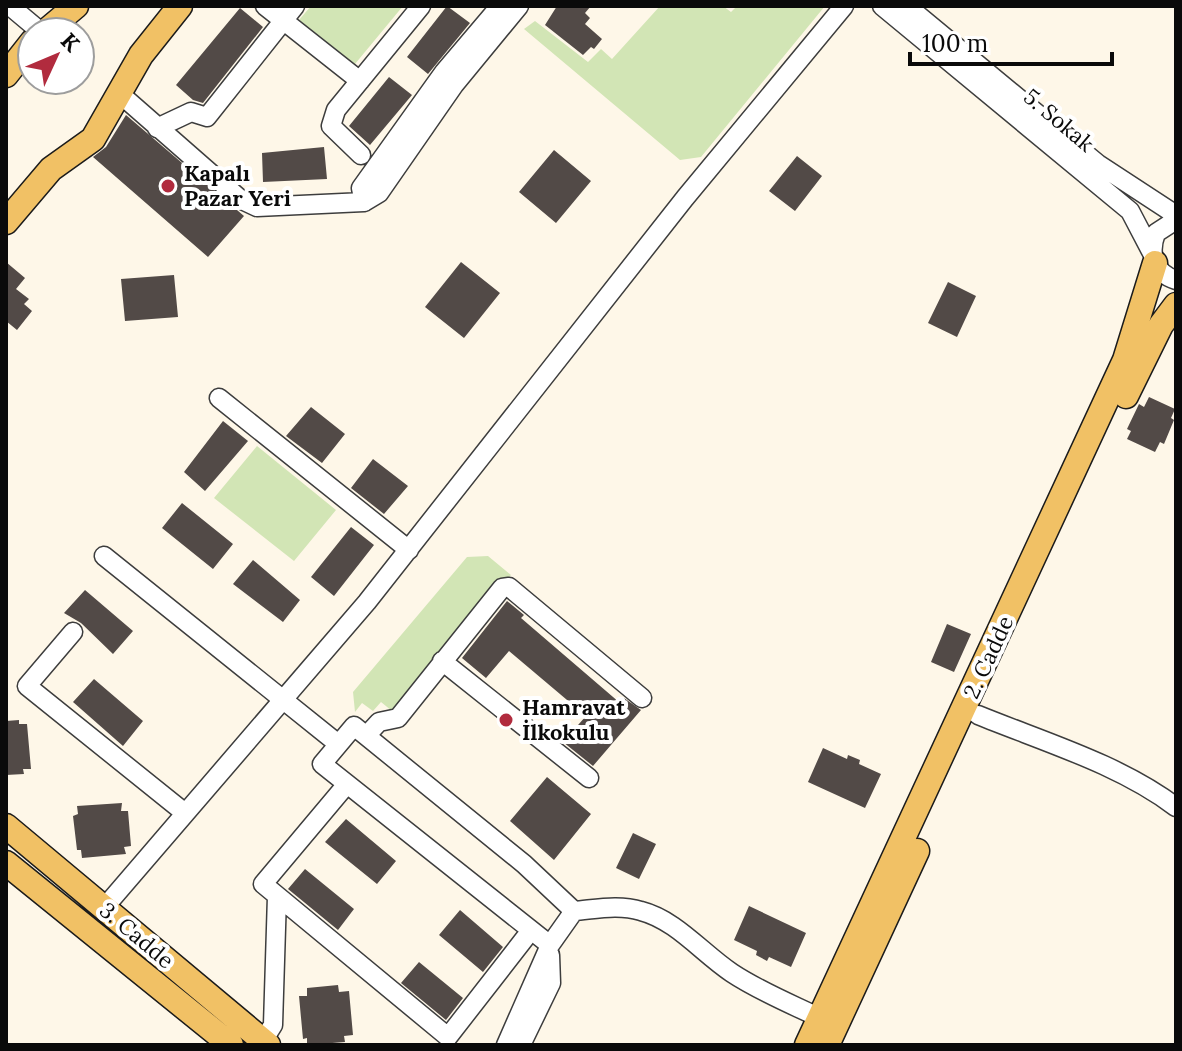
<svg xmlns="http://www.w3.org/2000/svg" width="1182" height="1051" font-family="Lora,serif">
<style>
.green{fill:#d2e5b5}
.building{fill:#524a47}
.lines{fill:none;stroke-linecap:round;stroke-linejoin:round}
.minor-casing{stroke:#3d3d3d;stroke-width:21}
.major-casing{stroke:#1b1b1b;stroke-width:27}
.minor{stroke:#fff;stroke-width:18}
.major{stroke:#f1c165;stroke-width:24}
.poi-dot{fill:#b12b3e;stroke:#fff;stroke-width:3}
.labels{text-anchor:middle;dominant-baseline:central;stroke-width:8;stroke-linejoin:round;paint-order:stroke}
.street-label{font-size:22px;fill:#0a0a0a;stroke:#fff}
.poi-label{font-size:22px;font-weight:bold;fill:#0a0a0a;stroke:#fff;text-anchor:start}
</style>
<rect width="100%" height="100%" fill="#fef7e8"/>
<path class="green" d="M311,6h92l-48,58 -56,-44z
M660,6h63l8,6 6,-6h88l-124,151 -21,3 -156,-131 11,-8 53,41 13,-13 11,10z
M257,446l79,64 -42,51 -80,-63z
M488,556l23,19 -97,115 -22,21 -11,-9 -8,9 -11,-8 -7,9 -2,-20 114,-135z"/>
<path class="building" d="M447,6l23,17 -42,51 -21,-17z
M557,6h34l-6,7 5,5 -5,6 17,15 -8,10 -3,-2 -8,8 -38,-30z
M240,8l23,19 -60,76 -10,-3 -17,-15z
M389,77l23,18 -42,50 -21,-19z
M126,115l118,101 -36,41 -115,-100 13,-10z
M324,147l3,32 -64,3 -1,-29z
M554,150l37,31 -35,42 -37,-31z
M797,156l25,20 -27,35 -26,-20z
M6,262l19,16 -9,11 13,10 -5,5 8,7 -15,19 -11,-9z
M461,262l39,31 -36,45 -39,-31z
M174,275l4,42 -53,4 -4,-42z
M948,282l28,14 -19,41 -29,-14z
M1149,397l26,12 -4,9 3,2 -10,24 -4,-2 -5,10 -28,-13 4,-8 -4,-2 12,-25 5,3z
M311,407l34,27 -23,29 -36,-27z
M223,421l25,20 -43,50 -21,-19z
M373,459l35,27 -24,28 -33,-26z
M182,503l51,41 -20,25 -51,-41z
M351,527l23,18 -40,51 -23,-19z
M253,560l47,40 -17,22 -50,-38z
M85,590l48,41 -20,23 -32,-31 -17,-10z
M507,601l17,14 -3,3 99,85 4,-5 17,12 -48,56 -30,-24 23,-26 -77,-65 -23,27 -24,-20z
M947,624l24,10 -17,38 -23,-10z
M94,679l49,42 -20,25 -50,-44z
M19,720v4h8l4,45h-8l1,5 -18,1v-54z
M823,748l24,11 1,-4 12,5 -1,4 22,10 -16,34 -57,-26z
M547,777l44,37 -37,46 -44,-39z
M122,803l-1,8h7l3,35 -7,1 2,7 -44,4 -1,-8h-4l-4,-34 5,-2 -1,-8z
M346,819l50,42 -19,23 -52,-42z
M633,833l23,11 -17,35 -23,-11z
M305,869l49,40 -16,21 -50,-41z
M749,906l57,27 -15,34 -22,-10 -2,4 -11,-6 1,-4 -23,-11z
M460,910l43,37 -20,25 -44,-37z
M419,962l44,36 -17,22 -45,-37z
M338,985l1,7 10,-1 4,44 -9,1 1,6 -38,3v-7l-4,1 -4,-43h8v-8z"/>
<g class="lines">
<defs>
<path id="minor" d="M10,6l31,26
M265,6l95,75
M882,6l248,205 22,42
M907,6l191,158 78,51
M119,93l121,106 17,8 107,-5 15,-9 75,-108 65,-79
M157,128l34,-16 16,5 88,-111
M361,155l-30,-29 5,-16 85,-104
M364,202l-3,-14 83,-116 56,-66
M1176,220l-20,13c-8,21 -2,40 20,47
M219,398l190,152
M104,556l233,187
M73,632l-46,54 158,127
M442,661l147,117
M978,715c66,27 141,49 198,92
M354,726l170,138 50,47 -24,34 -228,-181z
M367,735l12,-13 19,-4 104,-130 7,-1 133,111
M347,784l-84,100 185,153 77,-99
M104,908l263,-306 318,-404 159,-192
M574,911c23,-2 45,-7 67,0 35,9 61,42 91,62 27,18 59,31 88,45
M263,1041l10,-16 4,-129
M506,1045l44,-100
M521,1045l30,-62 -1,-28"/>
<path id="major" d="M45,32l31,-26
M6,75l26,-33
M6,222l45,-53 42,-30 48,-84 39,-49
M1126,396l35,-71 15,-20
M6,826l262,219
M6,863l225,182
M807,1045l318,-685 30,-97
M827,1045l90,-194"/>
</defs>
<use href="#minor" class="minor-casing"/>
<use href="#major" class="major-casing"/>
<use href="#minor" class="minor"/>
<use href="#major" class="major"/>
</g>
<g class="poi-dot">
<circle cx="168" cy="186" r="8"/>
<circle cx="506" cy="720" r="8"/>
</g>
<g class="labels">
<g class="street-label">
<text transform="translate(1059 120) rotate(40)">5. Sokak</text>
<text transform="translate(988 657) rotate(-65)">2. Cadde</text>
<text transform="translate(137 935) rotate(40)">3. Cadde</text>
</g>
<g class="poi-label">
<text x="184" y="173">Kapalı<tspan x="184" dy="25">Pazar Yeri</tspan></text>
<text x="522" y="707">Hamravat<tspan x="522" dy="25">İlkokulu</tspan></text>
</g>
</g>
<rect width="1182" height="1051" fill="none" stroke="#0a0a0a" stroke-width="16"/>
<g transform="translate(56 56) rotate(46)"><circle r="38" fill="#ffffff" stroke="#9d9d9d" stroke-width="2"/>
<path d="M0-6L14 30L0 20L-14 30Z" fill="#b12b3e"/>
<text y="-12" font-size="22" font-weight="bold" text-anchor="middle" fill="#0a0a0a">K</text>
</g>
<path d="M910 52v12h202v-12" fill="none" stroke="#0a0a0a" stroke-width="4"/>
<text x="922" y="52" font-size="24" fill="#0a0a0a" stroke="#ffffff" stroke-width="6" paint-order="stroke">100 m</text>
</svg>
